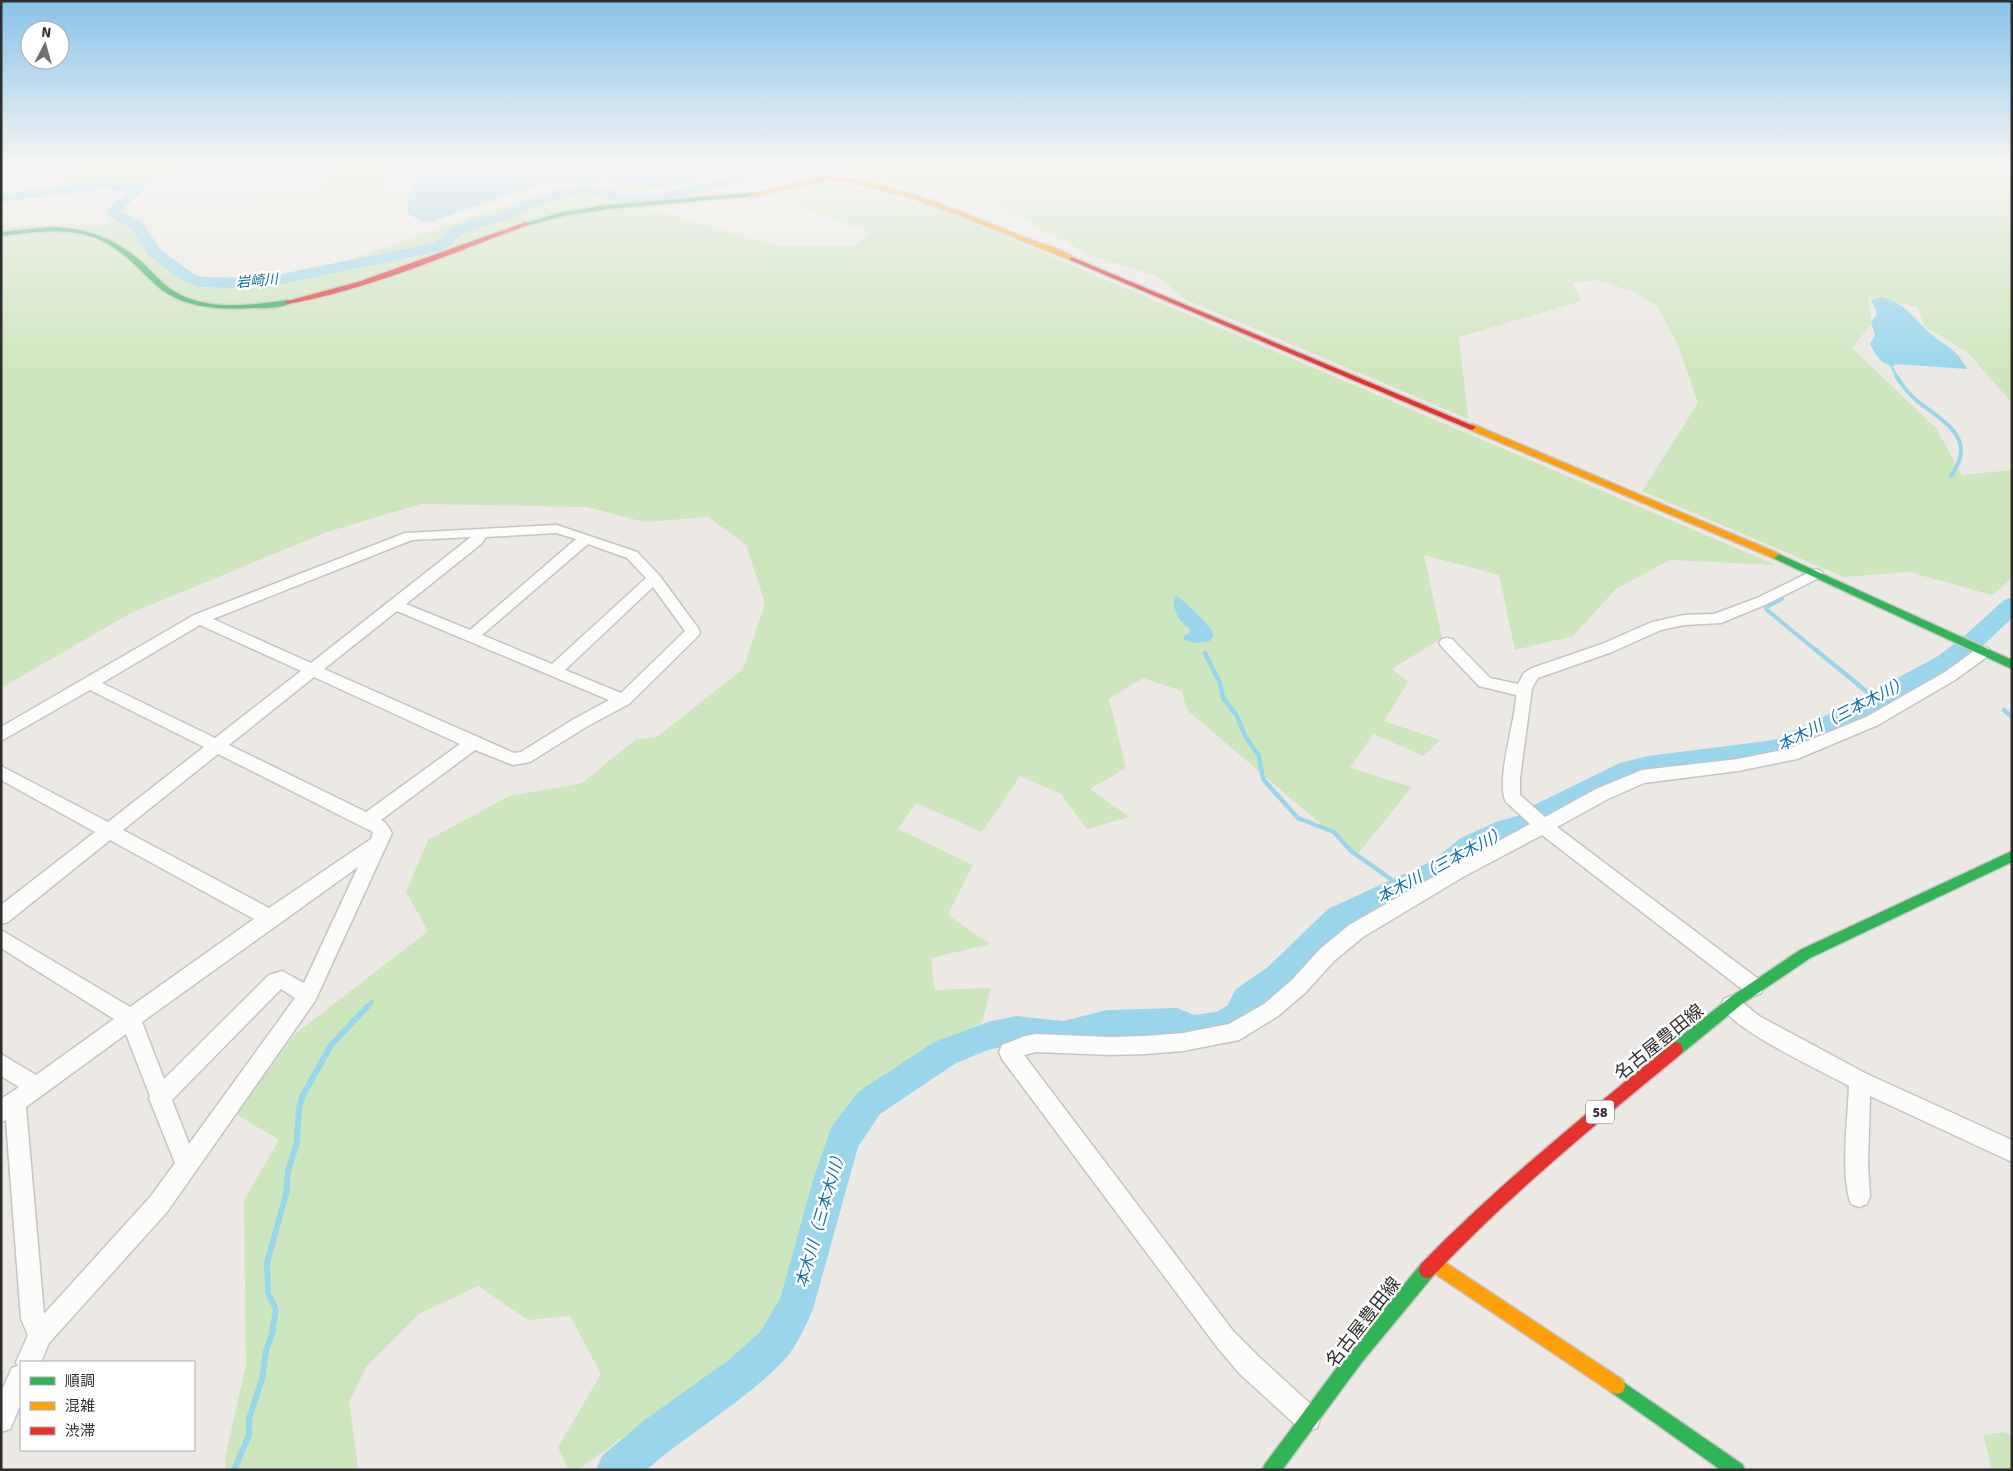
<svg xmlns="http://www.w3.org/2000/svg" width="2013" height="1471" font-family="Signika,'Noto Sans JP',sans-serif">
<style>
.green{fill:#cee6be}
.water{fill:#99d6ec}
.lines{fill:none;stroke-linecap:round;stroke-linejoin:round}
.stream-far3{stroke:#99d6ec;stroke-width:2.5}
.stream-far2{stroke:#99d6ec;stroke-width:4}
.stream-far1{stroke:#99d6ec;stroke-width:4.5}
.stream{stroke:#99d6ec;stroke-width:6}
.river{fill:#99d6ec;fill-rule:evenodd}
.street-casing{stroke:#c5c4c5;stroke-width:3}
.fast-casing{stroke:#c5c4c5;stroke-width:3}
.slow-casing{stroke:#c5c4c5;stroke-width:3}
.jam-casing{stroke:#c5c4c5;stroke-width:3}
.street{fill:#fcfcfb;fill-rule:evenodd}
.fast{fill:#30b455;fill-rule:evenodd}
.slow{fill:#ff9f0a;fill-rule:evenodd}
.jam{fill:#e5322d;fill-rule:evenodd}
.labels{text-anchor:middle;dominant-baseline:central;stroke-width:5;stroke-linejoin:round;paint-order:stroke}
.far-water-label{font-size:14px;font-style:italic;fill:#0d6fa3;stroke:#fff}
.shield{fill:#fff;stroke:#6d6d6d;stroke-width:1}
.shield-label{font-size:14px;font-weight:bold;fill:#2e2e2e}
.water-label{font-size:16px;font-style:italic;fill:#0d6fa3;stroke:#fff}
.near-street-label{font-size:18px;fill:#2e2e2e;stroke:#fff}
</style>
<rect width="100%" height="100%" fill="#ece8e4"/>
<path class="green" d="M89,165h104l-53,21 -78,6 -20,-5z
M341,165h53l-17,34 -58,-11z
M866,165h1146v238l-45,-51 -43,-26 -6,-19 -50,-10 4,26 -20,25 84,80 26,47 50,-5v108l-20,17 -83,-23 -65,5 -202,-86 56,-88 -20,-58 -20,-38 -24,-15 -37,-12 -25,3 9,18 -122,36 9,82 -283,-120 -28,-23 -66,-21 -97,-51 -140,-27 1,-7z
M832,182l111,28 833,355 -106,-5 -54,29 -43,47 -58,14 -16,-75 -75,-20 18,83 -50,31 16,13 -24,39 56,19 -16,16 -51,-22 -23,34 62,19 -55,68 -170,-145 -5,-19 -39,-13 -34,21 17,69 -36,21 39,28 -42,12 -26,-35 -41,-18 -38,56 -66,-29 -18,26 75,36 -25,50 42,29 -59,14 4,32 56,-2 -9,35 -92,47 -57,54 -56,201 -199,145h-10l-10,-23 43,-73 -31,-58 -42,4 -50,-34 -59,28 -53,53 -17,35 8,56v12h-131l-1,-13 21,-92 -2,-165 35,-60 -43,-26 59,-80 133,-103 -22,-39 22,-52 81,-44 73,-13 54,-44 21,-2 86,-68 22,-66 -19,-58 -38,-28 -64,5 -57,-15 -166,-3 -94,28 -196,81 -130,75v-461l65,-3 35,1 26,-6 14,7 22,29 29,18 27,11 22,1 64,-9 243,-86 106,-4 -15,20 138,40h76l18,-13 -102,-38 44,-11z
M2003,1432l9,3v35h-20l-9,-35z"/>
<path class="water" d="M423,165h303l-7,1 -20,13 -13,2 -9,4 -22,2 -48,-8 -64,5 -113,38 -10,-1 -13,-8 2,-19z
M1882,297c28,9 29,20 49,37 18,15 24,13 36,35l-72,-5v2c-15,-2 -18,-9 -25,-22l5,-9 -4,-13 6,-8 -6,-14z
M1176,596c8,4 35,30 37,38 0,4 -1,4 -3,7l-15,2 -11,-3v-4l5,-3 1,-4c-11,-8 -16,-15 -16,-29z"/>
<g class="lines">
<path class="stream-far3" d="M735,180l53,-5 28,-10
M139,187l22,-14 29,-8
M1889,362l8,15"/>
<path class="stream-far2" d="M1896,376c6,9 12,17 20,24 15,13 46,28 45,51 0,9 -5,17 -10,25
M1782,599l-16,8 1,3 51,42"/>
<path class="stream-far1" d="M1816,650l61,50
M1205,653l15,30 3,15 14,18 8,20 14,20 4,23 35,39 36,14 17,19 51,36
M2004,710l8,7
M366,1008l6,-6"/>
<path class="stream" d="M234,1470l15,-35v-16l13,-40 4,-28 6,-17 4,-25 -8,-16 -1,-30 19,-69 2,-23 9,-29 2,-33 3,-12 29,-52 36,-38"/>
<path class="river" d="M735,176l5,1 2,3 -2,3 -81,19 -44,-1 -25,-7h-11l-41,11 -34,16 -22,5 -23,9 -7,9 -12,7 -159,33 -30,4 -51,-1 -17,-6 -34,-25 -18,-28 -21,-10 -4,-7 20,-20 -22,-2 -103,13v-8l103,-13 40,3 2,3 -2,3 -24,21 22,11 19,28 34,25 7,2 49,1 30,-4 149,-30 12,-6 6,-9 25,-10 22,-5 33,-15 51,-13h12l25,7 43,1z
M2012,597v21l-35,33 -23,17 -86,48 -81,40 -9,3 -35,3 -95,14 -21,5 -75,38 -18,13 -21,7 -32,15 -29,23 -104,50 -60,58 -30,24 -9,17 -17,10 -11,4 -29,4 -18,-8 -67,2 -44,11 -47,-5 -28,6 -32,13 -76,51 -22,33 -45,162c-7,16 -16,37 -28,50 -38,41 -95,73 -139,111h-50l6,-14 40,-34 88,-63 30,-27 20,-33 34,-122 18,-51 26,-34 76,-50 54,-20 28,-6 47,5 44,-11 70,-2 17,7 22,-3 11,-6 9,-17 32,-22 60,-58 104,-48 29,-23 35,-16 21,-6 17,-11 86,-42 28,-7 126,-16 76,-36 88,-48 23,-17 43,-39z"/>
<defs>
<path id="street" d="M557,525l80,27 22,23 39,53 2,4 -2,4 -69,68 -43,23 -56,35 -17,3 -38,-15 -94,70 4,2 7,11 -77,168 -148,211 -118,131 -8,19h-20v42l-11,25 -9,3v-40l11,-24 6,-2 -2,-4 12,-27 -7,-16 -15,-199 -5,2v-23l18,-12 -18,-11v-22l35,21 78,-56 -113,-71v-18l129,77 124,-88 -144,-79 -102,82 -7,2v-19l94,-73 -94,-52v-14l107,56 96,-75 -114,-57 -89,51v-14l193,-112 211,-82zM556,533l20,6 -106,91 -64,-26 75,-60 5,-7zM471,537l-160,126 -98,-44 199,-79zM588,544l39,14 19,20 -94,86 -70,-29zM653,587l32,44 -64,62 -56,-23zM397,611l212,89 -35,19 -53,33 -7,1 -190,-84zM200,625l101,46 -86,67 -113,-55zM314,677l146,67 -94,68 -137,-67zM218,754l155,78 -2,7 -102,69 -146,-78zM358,867l-54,116 -22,-12 -13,4 -105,104 -22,-57zM281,989l14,9 -106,146 -17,-44zM126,1034l24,62 -1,2 26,65 -24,33 -107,118 -18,-207z
M1816,569l5,2 2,3 -2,3 -54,27 -46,19 -37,2 -23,5 -49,22 -74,26 -6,10 -12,90v17l25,22 51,-28 46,-19 96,-11 50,-10 78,-32 79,-45 33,-24 5,-1 5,1 3,4 -3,4 -33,24 -77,45 -81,34 -59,12 -94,12 -36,16 -51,28 204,154 3,6 -3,6 -7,3 -7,-3 -205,-158 -79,42 -100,60 -29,24 -28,31 -28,24 -39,24 -56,11 -38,3 -35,1 -74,-3 -12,3 209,276 25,25 59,54 3,9 -3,9 -9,3 -9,-3 -59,-54 -23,-27 -215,-288 -3,-7 3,-7 23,-9 11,-2 74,3 35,-1 38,-3 46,-9 35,-20 28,-24 28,-31 29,-24 102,-58 79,-43 -24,-22c-11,-21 10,-81 10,-107l-37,-9 -37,-39 -3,-4 3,-4 5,-1 5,1 38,39 28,6 6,-11 8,-5 70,-24 50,-22 32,-7 30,-1 43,-16z
M1731,996l7,3 21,17 108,58 145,66v22l-142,-66 -2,69 2,31 -3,8 -8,3 -8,-3c-11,-28 -3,-87 -2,-118 -27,-15 -117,-56 -128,-81l3,-6z"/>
<path id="fast" d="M751,193l2,1v2l-145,13 -45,7 -37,10 -3,-2 40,-12 45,-7z
M51,227c37,1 65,12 93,37 11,11 21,23 35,30 31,17 75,11 109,6l4,2c-10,7 -29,6 -41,6 -30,2 -64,0 -89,-18 -22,-18 -38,-41 -66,-52 -30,-11 -64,-6 -95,-2v-4z
M1774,552l238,108v9l-241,-112 -2,-2z
M2012,851v11l-202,96 -68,46 -61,50 -5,2 -5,-2 -2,-5 2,-5 61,-48 68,-46z
M1427,1262l6,2 2,6 -2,6 -71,86 -80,108h-20l3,-6 85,-114 71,-86z
M1617,1378l125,86 3,6h-24l-110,-78 -2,-6 2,-6z"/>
<path id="slow" d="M826,176c68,6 134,35 197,61 15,6 40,12 53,22l-6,1 -113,-46 -49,-17 -59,-15 -23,-2 -75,17 -3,-2z
M1472,424l305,129 2,2 -5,3 -3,-1 -302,-128 -1,-2z
M1434,1255l189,125 2,6 -2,6 -6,2 -6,-2 -183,-123 -2,-6 2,-6z"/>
<path id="jam" d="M526,222l3,2 -1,1c-79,29 -157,64 -240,79l-4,-2 74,-20z
M1070,258h4l402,169 -4,3 -3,-1 -399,-169z
M1676,1042l5,2 2,5 -2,5c-86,71 -172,141 -248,222l-6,2 -6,-2 -2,-6 2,-6c78,-80 164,-149 250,-220z"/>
</defs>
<use href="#street" class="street-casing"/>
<use href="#fast" class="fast-casing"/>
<use href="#slow" class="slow-casing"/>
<use href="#jam" class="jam-casing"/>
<use href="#street" class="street"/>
<use href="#fast" class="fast"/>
<use href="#slow" class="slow"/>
<use href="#jam" class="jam"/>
</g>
<linearGradient id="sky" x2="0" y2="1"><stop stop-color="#88c2ea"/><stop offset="0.44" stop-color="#f6f5f3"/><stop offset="1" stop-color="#f6f5f3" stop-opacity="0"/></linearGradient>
<rect width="2013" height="371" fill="url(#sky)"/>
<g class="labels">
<g class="far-water-label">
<text transform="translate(257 281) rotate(-5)">岩崎川</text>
</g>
<rect class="shield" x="1586" y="1100.5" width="28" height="23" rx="4"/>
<g class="shield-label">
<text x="1600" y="1112">58</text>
</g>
<g class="water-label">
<text transform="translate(1843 714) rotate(-27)">本木川（三本木川）</text>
<text transform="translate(1442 865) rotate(-28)">本木川（三本木川）</text>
<text transform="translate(821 1218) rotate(-74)">本木川（三本木川）</text>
</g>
<g class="near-street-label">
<text transform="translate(1659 1042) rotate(-39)">名古屋豊田線</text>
<text transform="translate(1363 1322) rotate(-52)">名古屋豊田線</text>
</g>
</g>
<rect width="2013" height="1471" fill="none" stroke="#2e2e2e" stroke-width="5"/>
<rect x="20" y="1361" width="175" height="90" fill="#ffffff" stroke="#ababab"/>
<rect x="30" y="1377" width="25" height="8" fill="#30b455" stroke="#ababab"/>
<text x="65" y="1386" font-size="15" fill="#2e2e2e">順調</text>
<rect x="30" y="1402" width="25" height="8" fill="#ff9f0a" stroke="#ababab"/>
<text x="65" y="1411" font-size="15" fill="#2e2e2e">混雑</text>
<rect x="30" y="1427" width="25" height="8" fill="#e5322d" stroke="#ababab"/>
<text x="65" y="1436" font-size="15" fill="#2e2e2e">渋滞</text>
<g transform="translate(45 45) rotate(6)"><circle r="24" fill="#ffffff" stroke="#ababab"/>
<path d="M0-4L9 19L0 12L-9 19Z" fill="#706f6e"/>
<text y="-8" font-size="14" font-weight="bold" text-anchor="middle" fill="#2e2e2e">N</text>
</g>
</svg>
